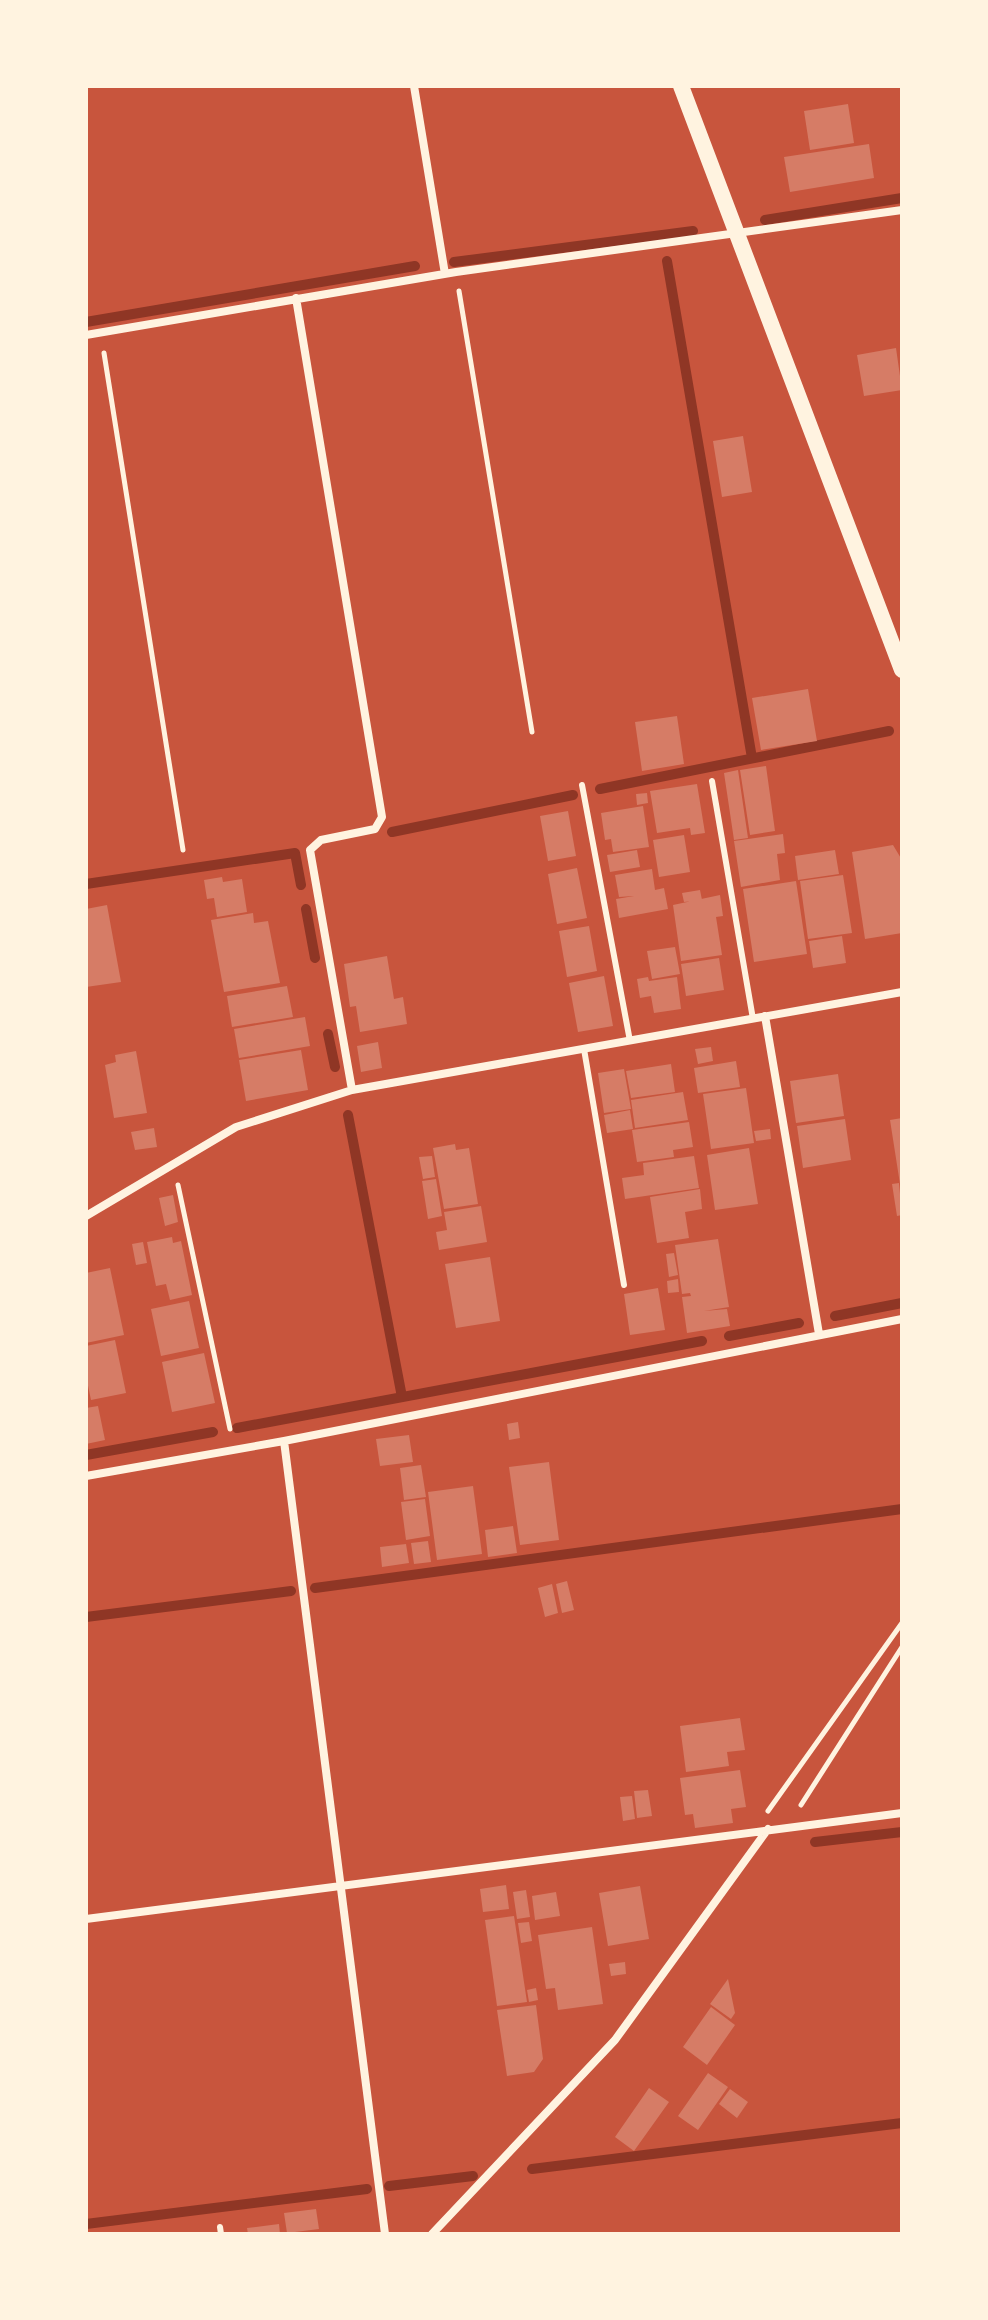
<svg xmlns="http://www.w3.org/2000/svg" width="988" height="2320" font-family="'Open Sans',sans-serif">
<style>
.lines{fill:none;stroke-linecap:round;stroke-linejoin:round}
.stream{stroke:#8f3625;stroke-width:10}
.building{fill:#d67c66}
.path{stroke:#fff3e0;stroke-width:5}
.service{stroke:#fff3e0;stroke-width:6}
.minor{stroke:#fff3e0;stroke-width:8}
.secondary{stroke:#fff3e0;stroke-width:16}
</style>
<rect width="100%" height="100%" fill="#c8553d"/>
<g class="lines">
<path class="stream" d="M765,220l137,-22
M667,261l85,497
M454,262l239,-31
M86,322l329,-56
M600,789l289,-58
M392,832l181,-37
M86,884l209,-31 6,32
M306,909l9,49
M328,1034l7,33
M348,1115l54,282
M835,1316l67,-13
M729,1336l70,-13
M237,1428l465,-87
M86,1455l127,-23
M315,1588l587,-79
M86,1617l205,-26
M815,1842l87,-10
M532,2169l370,-46
M389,2186l84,-10
M86,2224l281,-35"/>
</g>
<path class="building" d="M848,104l6,39 -44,7 -6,-39z
M869,144l5,34 -84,14 -6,-35z
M896,348l6,42 -38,6 -7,-41z
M743,436l9,56 -30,5 -9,-56z
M808,689l9,52 -56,9 -9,-52z
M677,716l7,48 -42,7 -7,-49z
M766,766l9,65 -25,4 -10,-65z
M738,770l10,68 -14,2 -10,-67z
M697,784l8,49 -14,2 -1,-7 -33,5 -7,-42z
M647,793l1,10 -11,2 -1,-11z
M643,806l6,41 -36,5 -2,-13 -6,1 -4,-27z
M568,811l8,45 -28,5 -8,-45z
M783,834l2,19 -8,1 3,26 -39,7 -7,-46z
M684,835l6,37 -31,5 -6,-37z
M893,845l9,15v73l-37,6 -13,-87z
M637,850l3,17 -30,5 -3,-17z
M835,850l4,24 -41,6 -3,-24z
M577,868l10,50 -30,6 -9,-50z
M652,869l3,21 9,-2 4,21 -49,9 -3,-19 18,-3 -15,1 -4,-22z
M843,875l9,58 -44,6 -8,-58z
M222,877l1,5 19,-3 5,33 -30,5 -3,-19 -7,1 -3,-19z
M796,881l11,73 -53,8 -11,-73z
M700,890l2,10 -18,2 -2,-9z
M720,895l3,21 -7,1 6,38 -41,6 -8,-56z
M107,905l14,77 -35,5v-78z
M253,913l1,10 14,-2 12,62 -56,9 -13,-72z
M589,926l8,45 -30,6 -8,-46z
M842,936l4,27 -33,5 -4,-27z
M675,947l5,27 -28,5 -5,-28z
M387,956l7,43 9,-2 4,27 -47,8 -4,-26 -6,1 -6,-43z
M719,958l5,32 -38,6 -5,-32z
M604,976l9,50 -35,6 -9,-49z
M648,977l1,4 28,-4 4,32 -27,4 -3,-17 -11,2 -3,-19z
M287,986l6,31 -61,10 -5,-31z
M305,1017l5,29 -71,12 -5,-29z
M378,1042l4,26 -21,4 -4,-26z
M711,1047l2,14 -15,3 -3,-15z
M301,1050l7,40 -62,11 -7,-41z
M136,1051l11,62 -33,5 -9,-53 11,-3 -1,-7z
M736,1061l4,26 -42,6 -4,-25z
M671,1064l4,28 -44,6 -5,-27z
M624,1069l7,40 -27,4 -6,-40z
M838,1074l6,42 -48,7 -6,-42z
M746,1088l8,55 -43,6 -8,-55z
M683,1092l5,28 -53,8 -4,-28z
M630,1110l3,19 -26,4 -3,-18z
M902,1118v66h-2l-10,-64z
M845,1119l6,41 -48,8 -6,-42z
M689,1122l4,25 -20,3 1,7 -37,5 -5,-32z
M154,1128l3,19 -22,3 -4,-18z
M770,1129l1,10 -15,2 -2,-10z
M455,1144l1,6 13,-2 9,56 -34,5 -11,-61z
M749,1148l9,56 -43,6 -8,-55z
M432,1156l3,21 -12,2 -4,-22z
M694,1156l5,32 -74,11 -3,-21 22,-3 -1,-12z
M436,1179l6,37 -14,3 -6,-38z
M899,1183l3,32 -5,1 -5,-32z
M700,1189l2,20 -17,3 4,26 -32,5 -7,-46z
M173,1195l5,27 -13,4 -6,-28z
M481,1206l6,36 -48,8 -3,-18 11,-2 -3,-18z
M172,1237l1,6 8,-2 11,54 -22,5 -4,-16 -10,2 -9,-44z
M718,1239l11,68 -25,4 23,-2 3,17 -43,7 -5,-36 9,-1 -1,-3 -8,1 -7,-49z
M143,1242l4,21 -11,2 -4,-21z
M674,1253l4,22 -9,2 -3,-23z
M490,1257l10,64 -44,7 -11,-64z
M110,1268l14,67 -38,8v-70z
M678,1279l1,13 -11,1 -1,-12z
M658,1288l7,42 -35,5 -6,-41z
M189,1301l10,47 -38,8 -10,-47z
M115,1340l11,53 -35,7 -5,-24v-30z
M204,1353l11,50 -43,9 -10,-50z
M98,1406l7,34 -19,4v-36z
M518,1422l2,16 -11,2 -2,-16z
M409,1435l4,27 -33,4 -4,-27z
M549,1462l10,78 -39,5 -11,-78z
M421,1465l5,32 -22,3 -4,-32z
M473,1486l9,68 -45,6 -9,-68z
M425,1499l5,37 -24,4 -5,-38z
M513,1526l4,27 -29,4 -3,-27z
M428,1541l3,21 -17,2 -3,-21z
M406,1544l3,19 -27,4 -2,-20z
M567,1581l7,29 -12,3 -6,-29z
M552,1584l6,29 -13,4 -7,-29z
M740,1718l5,32 -18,2 2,14 -43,6 -6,-46z
M740,1770l6,37 -15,2 2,14 -38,5 -2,-14 -8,1 -5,-37z
M648,1790l4,26 -15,2 -3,-27z
M632,1796l3,23 -12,2 -3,-24z
M506,1885l3,24 -26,3 -3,-23z
M640,1886l9,53 -41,7 -9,-53z
M526,1890l4,27 -13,2 -4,-27z
M556,1892l4,24 -25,4 -3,-24z
M514,1916l13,86 -30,4 -12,-86z
M529,1922l3,19 -11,2 -3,-20z
M592,1927l11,77 -45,6 -3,-22 -9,1 -8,-54z
M625,1962l1,12 -15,2 -2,-12z
M728,1979l7,34 -4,6 -21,-15z
M536,1988l2,12 -9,2 -2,-12z
M536,2005l7,54 -9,13 -27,4 -10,-66z
M711,2007l24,18 -28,40 -24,-18z
M708,2073l20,14 -30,43 -20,-14z
M649,2088l20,14 -35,49 -19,-14z
M730,2089l18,13 -11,16 -18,-14z
M316,2209l3,20 -32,4 -3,-20z
M279,2224l1,10h-32l-1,-6z"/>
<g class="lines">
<path class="path" d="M459,291l73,441
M104,353l79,497
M178,1185l52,244
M801,1805l101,-158
M768,1811l134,-188"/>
<path class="service" d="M712,781l41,238
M582,785l48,256
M584,1049l40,236
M220,2227l1,7"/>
<path class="minor" d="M414,86l31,188
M296,298l86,519 -7,12 -54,11 -11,10 42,240
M86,335l370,-63 446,-62
M765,1016l54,318
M86,1216l150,-89 116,-37 550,-98
M284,1441l101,793
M86,1476l198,-35 618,-122
M86,1919l816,-106
M432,2234l183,-194 153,-211"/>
<path class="secondary" d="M681,86l221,584"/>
</g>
<rect width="988" height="2320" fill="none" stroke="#fff3e0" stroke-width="176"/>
</svg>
